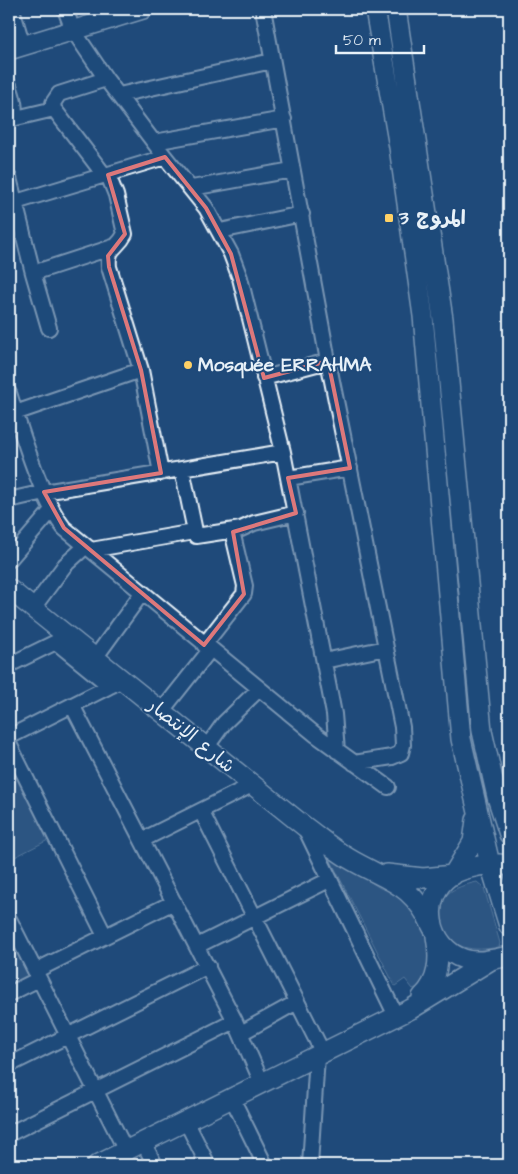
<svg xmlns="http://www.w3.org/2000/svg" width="518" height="1174" font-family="'Architects Daughter','Playpen Sans Arabic',sans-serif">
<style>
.green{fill:#3c628c;stroke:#92aac2}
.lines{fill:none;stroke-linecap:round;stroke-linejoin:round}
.street-casing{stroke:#e8f1f8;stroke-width:18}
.secondary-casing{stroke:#e8f1f8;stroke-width:22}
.street{stroke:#1f4a7a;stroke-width:14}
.secondary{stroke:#1f4a7a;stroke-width:19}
.marked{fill:none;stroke:#dd787b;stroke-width:4;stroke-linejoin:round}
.poi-dot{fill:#ffd166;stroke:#1f4a7a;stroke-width:2}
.labels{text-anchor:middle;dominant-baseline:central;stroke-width:4;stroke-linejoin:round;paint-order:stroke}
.poi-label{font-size:19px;font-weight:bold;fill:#e8f1f8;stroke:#1f4a7a;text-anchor:start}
.street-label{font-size:19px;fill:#e8f1f8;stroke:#1f4a7a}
</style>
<rect width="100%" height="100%" fill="#1f4a7a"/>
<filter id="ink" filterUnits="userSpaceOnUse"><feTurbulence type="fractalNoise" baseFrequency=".02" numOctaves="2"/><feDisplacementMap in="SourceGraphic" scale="10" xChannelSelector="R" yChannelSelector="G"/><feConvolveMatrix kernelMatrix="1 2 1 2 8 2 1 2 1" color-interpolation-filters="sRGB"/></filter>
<g filter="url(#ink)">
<path class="green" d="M9,760l41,79 -41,21z
M333,858l47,30 13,3 18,17 18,32v33l-9,13 -7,3 -8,-10 -10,7 -64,-125z
M477,882l7,6 16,55 -1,4c-25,5 -51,3 -58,-25 -7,-27 13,-35 36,-40z
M9,933l22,46 -22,11z"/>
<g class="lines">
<defs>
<path id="street" d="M12,9l11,37
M65,9l8,21 33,49 59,78 41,51 25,46 9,24 43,174 51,262 3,37
M263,9l65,352 74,366 1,18 -2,8 -9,4 -38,6
M9,85c3,10 11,28 0,35
M119,95l153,-34
M12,119l42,-10
M154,142l130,-23
M108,175l8,20 9,39c-8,16 -18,12 -16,33l32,103
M105,176l-51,-67 -1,-6 6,-9 47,-15
M9,178l24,95 80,-26
M192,188l100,-18
M9,204l156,-47
M220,231l82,-17
M33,273l16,55
M264,378l64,-17
M9,393c12,37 32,106 55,135l252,207 72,52
M15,413l126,-43 20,103
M182,469l14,67 45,-7 13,-6 42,-10
M288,478l62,-10
M9,500l35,-8 239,-40
M91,550l103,-18
M9,560l43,-50
M33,608l32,-43 21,-19
M204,645l40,-51 1,-8 -13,-55
M95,658l47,-65
M324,661l62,-13
M9,665l47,-23 54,44
M72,705l163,316 27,62
M161,712l49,-62
M9,737l113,-57
M9,744l96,192
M206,748l18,-25 35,-34
M201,811l122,242
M305,828l91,188
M142,840l110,-55
M9,919l117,232
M197,946l132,-66
M35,971l139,-69
M9,994l30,-15
M241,1033l56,-31
M9,1065l199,-99
M232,1098l33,67
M186,1121l22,44
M9,1134l226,-113
M143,1142l12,23
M310,1165l7,-109"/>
<path id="secondary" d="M375,9l24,138 24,169 38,423 29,125 19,62
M396,9l47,310 39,412 15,66 12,37
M9,50l134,-41
M9,589l295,237c15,11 29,23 44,32 40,24 63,23 85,70
M509,866c-10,-4 -19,-2 -30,0 -10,2 -20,4 -29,10 -31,22 -21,72 14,83 15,5 30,0 45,-3
M387,874l36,4 30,-3 20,-33 3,-22
M422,997c17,-16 18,-38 14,-61
M97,1165l314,-156 80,-49"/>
</defs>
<use href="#street" class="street-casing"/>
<use href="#secondary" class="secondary-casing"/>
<use href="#street" class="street"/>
<use href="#secondary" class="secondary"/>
</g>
</g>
<path d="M0 0H518V1174H0ZM165,157l41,51 25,46 33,124 64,-17 22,107 -62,10 8,35 -63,19 11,62 -40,51 -140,-117 -20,-36 117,-19 -20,-103 -32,-103 -1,-11 17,-22 -17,-59z" fill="#1f4a7a" fill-opacity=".55" fill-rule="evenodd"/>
<path class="marked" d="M165,157l41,51 25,46 33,124 64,-17 22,107 -62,10 8,35 -63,19 11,62 -40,51 -140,-117 -20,-36 117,-19 -20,-103 -32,-103 -1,-11 17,-22 -17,-59z"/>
<g class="poi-dot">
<rect x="384" y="213" width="10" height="10" rx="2.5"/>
<circle cx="188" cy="365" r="5"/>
</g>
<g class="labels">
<g class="poi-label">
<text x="399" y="218">المروج 3</text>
<text x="198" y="365">Mosquée ERRAHMA</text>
</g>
<g class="street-label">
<text transform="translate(191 736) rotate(39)">شارع الإنتصار</text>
</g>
</g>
<rect width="518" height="1174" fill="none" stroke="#1f4a7a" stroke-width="30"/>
<rect x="15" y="15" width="488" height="1144" fill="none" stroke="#e8f1f8" stroke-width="2" filter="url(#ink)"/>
<path d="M336 45v8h88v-8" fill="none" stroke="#e8f1f8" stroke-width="2.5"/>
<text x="343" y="45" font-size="15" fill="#e8f1f8" stroke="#1f4a7a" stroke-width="4" paint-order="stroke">50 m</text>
</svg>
